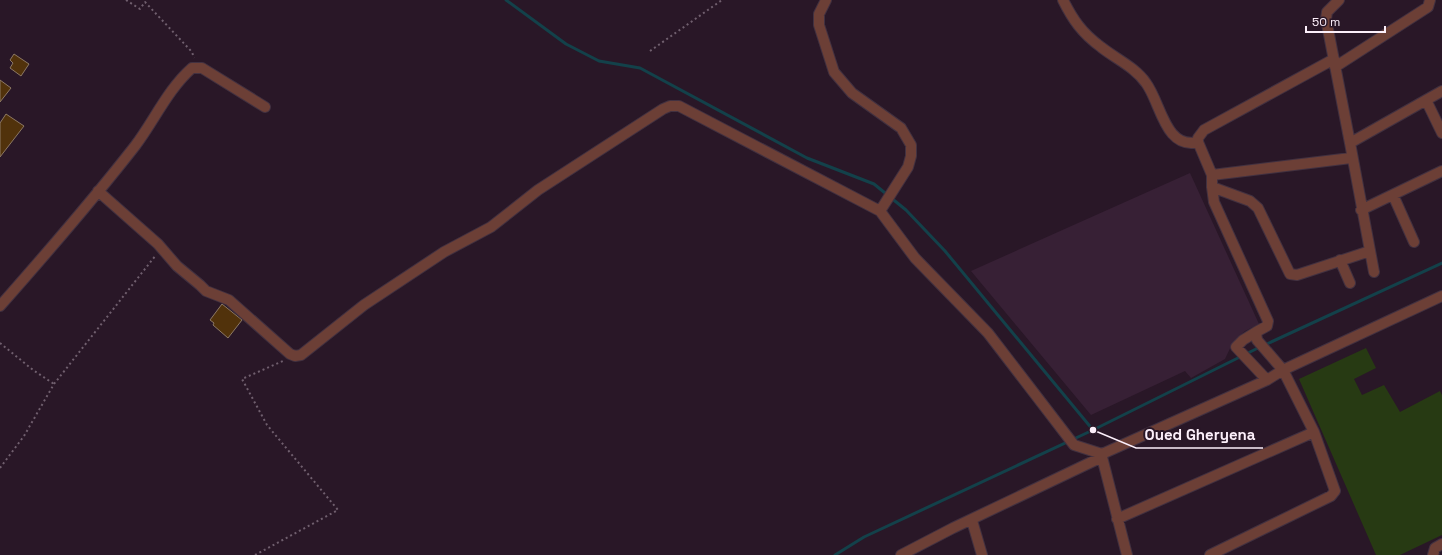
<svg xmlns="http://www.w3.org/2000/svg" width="1442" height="555" font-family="'Space Grotesk',sans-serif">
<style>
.built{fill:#372035}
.green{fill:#273a13}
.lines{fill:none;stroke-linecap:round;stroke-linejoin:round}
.stream{stroke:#13414a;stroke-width:3}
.building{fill:#51320b;stroke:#8c7864}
.street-casing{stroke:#423140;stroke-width:12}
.path{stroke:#705f6e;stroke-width:2;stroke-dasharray:2 3;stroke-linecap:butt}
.street{stroke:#6c3f36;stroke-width:10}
.leader{fill:none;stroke:#fceffa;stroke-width:1.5}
.callout-dot{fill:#fceffa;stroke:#291727;stroke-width:1.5}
.callout-label{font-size:15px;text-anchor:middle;font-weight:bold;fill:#fceffa;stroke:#291727;stroke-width:4;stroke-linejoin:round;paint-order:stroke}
</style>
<rect width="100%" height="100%" fill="#291727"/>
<path class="built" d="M1190,173l69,151 -14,7 -12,11 -8,17 -34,19 -6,-7 -94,44 -120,-144z"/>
<path class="green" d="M1366,348l10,20 -22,11 8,16 22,-10 16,27 40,-21 2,4v140l-42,20h-24l-77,-176z"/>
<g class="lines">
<path class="stream" d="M506,0l60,44 33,17 41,7 167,90 67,26 32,26 39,41 148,179
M835,555l29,-18 229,-107 163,-81 186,-86"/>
</g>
<path class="building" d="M14,54l15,10 -8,12 -11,-8 3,-5 -3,-3z
M0,80l11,8 -11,14z
M6,114l18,12 -24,31v-34z
M222,304l20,16 -14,18 -15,-13 1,-2 -4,-3z"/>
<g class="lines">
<defs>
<path id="street" d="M826,0l-7,14v11l15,47 18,21 49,35 10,17v11l-3,11 -28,44
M1063,0c10,20 19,33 38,47 15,12 34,20 45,36 15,20 19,67 52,59
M1339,0l-12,12 -1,7 24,124
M1335,67l93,-60 2,-7
M1426,100l16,33
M1212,175l-14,-33v-4l6,-8 130,-71
M1212,187l38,14 8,7 32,66 7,1 73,-24
M98,191l60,53 19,22 23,19 6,6 23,9 61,54 5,2 6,-1 63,-50 80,-53 47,-25 47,-37 125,-81 7,-3h9l201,105 35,47 73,75 86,112 28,9
M1393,195l21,47
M1361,210l81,-39
M1340,260l10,23
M1374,272l-24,-129 92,-52
M0,306c46,-52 92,-105 135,-160 19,-25 33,-57 57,-78h10l63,39
M1256,332l-13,8 -7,7 31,33
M1102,457l25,98
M1117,519l197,-87
M973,524l9,31
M901,555l52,-27 149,-71v-3l165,-74 16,-10 159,-74
M1210,555l121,-59 4,-5 -21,-59 -31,-62 -26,-30 -1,-8 11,-6 1,-5 -54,-119 -2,-15v-12l139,-17
M1433,555l2,-7 7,-4"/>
</defs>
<use href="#street" class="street-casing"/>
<path class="path" d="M126,0l14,9 5,-7 47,50 2,6
M650,51l72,-51
M0,343l33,27 21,14
M0,468l24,-32 30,-52 102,-129
M255,555l83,-45 -71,-85 -25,-46 41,-18"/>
<use href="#street" class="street"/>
</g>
<path class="leader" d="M1093 430L1136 448H1263"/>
<circle class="callout-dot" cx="1093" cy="430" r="4"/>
<g class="callout-label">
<text x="1200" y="440">Oued Gheryena</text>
</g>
<path d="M1306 26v6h79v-6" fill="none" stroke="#fceffa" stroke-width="2"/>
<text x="1312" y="26" font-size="12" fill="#fceffa" stroke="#291727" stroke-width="3" paint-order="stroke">50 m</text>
</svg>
